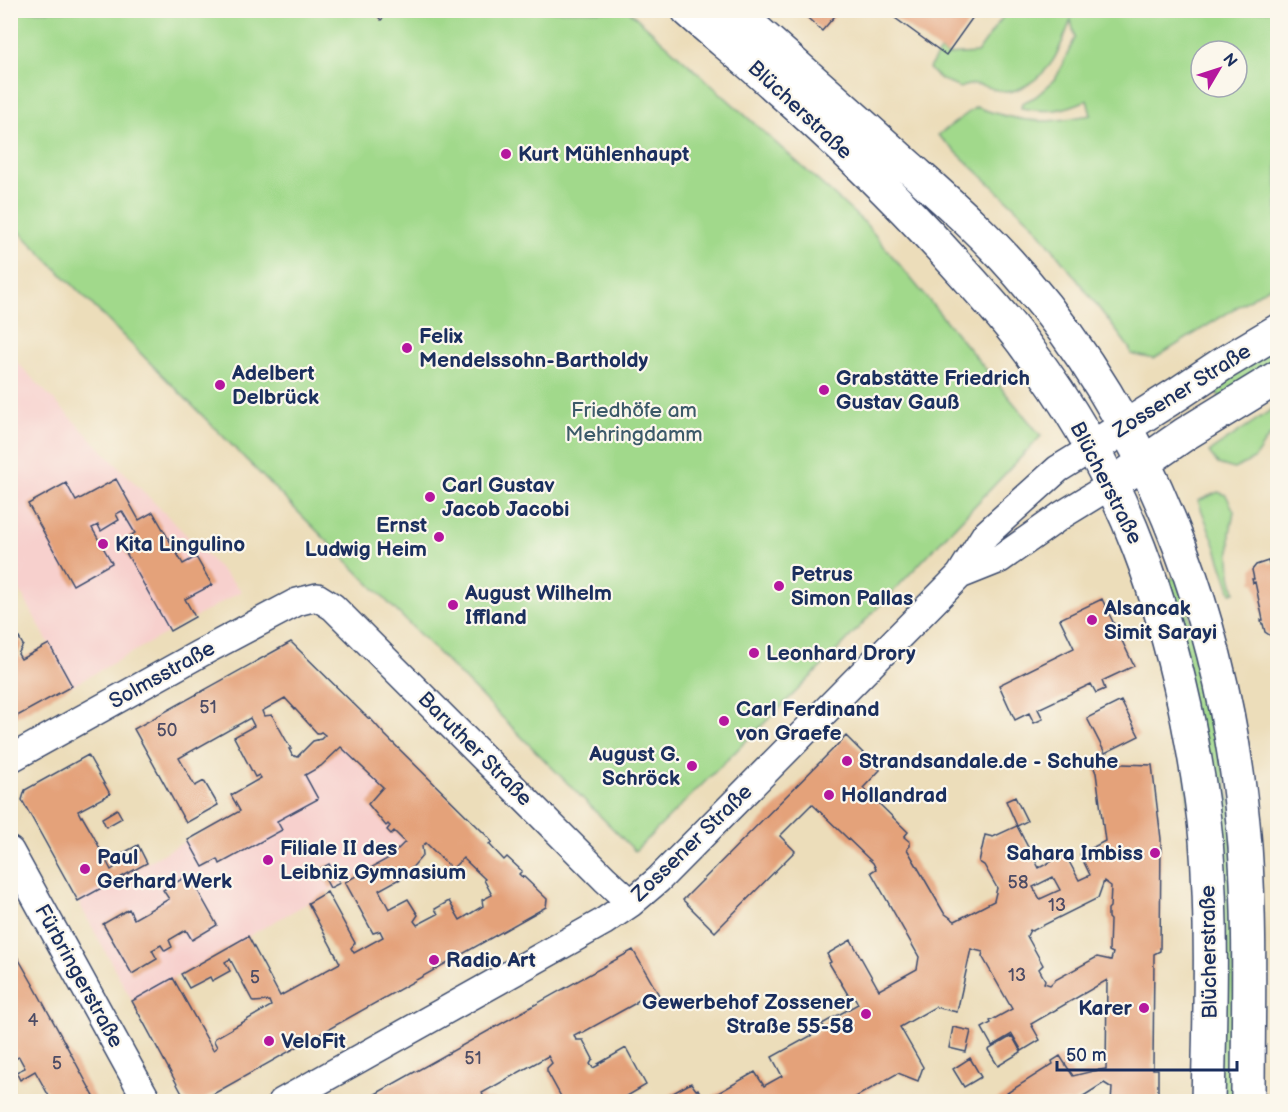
<svg xmlns="http://www.w3.org/2000/svg" width="1288" height="1112" font-family="'Balsamiq Sans',sans-serif">
<style>
.built{fill:#f7d0cd}
.green{fill:#a1d98b;stroke:#5e8474;stroke-width:1.5;fill-rule:evenodd}
.building{fill:#e4a27a;fill-rule:evenodd}
.lines{fill:none;stroke-linecap:round;stroke-linejoin:round}
.minor-casing{stroke:#3a496c;stroke-width:30}
.major-casing{stroke:#3a496c;stroke-width:36}
.minor{stroke:#fff;stroke-width:27}
.major{stroke:#fff;stroke-width:33}
.poi-dot{fill:#b5179e;stroke:#fbf7ec;stroke-width:2}
.labels{text-anchor:middle;dominant-baseline:central;stroke-width:4.5;stroke-linejoin:round;paint-order:stroke}
.number-label{font-size:18px;fill:#4d4c65}
.street-label{font-size:21px;fill:#1b2f5e;stroke:#fbf7ec}
.poi-label{font-size:21px;font-weight:bold;fill:#1b2f5e;stroke:#fbf7ec;text-anchor:start}
.park-label{font-size:21px;fill:#3c5a69;stroke:#fbf7ec}
</style>
<rect width="100%" height="100%" fill="#fbf7ec"/>
<filter id="ink" filterUnits="userSpaceOnUse"><feTurbulence type="fractalNoise" baseFrequency=".0167" numOctaves="2"/><feDisplacementMap in="SourceGraphic" scale="12" xChannelSelector="R" yChannelSelector="G"/><feConvolveMatrix kernelMatrix="1 2 1 2 8 2 1 2 1" color-interpolation-filters="sRGB"/></filter>
<filter id="wash" filterUnits="userSpaceOnUse"><feTurbulence type="fractalNoise" baseFrequency=".008" numOctaves="4" result="noise"/><feDisplacementMap in="SourceGraphic" scale="24" xChannelSelector="R" yChannelSelector="G"/><feGaussianBlur stdDeviation="1.35" result="paint"/><feColorMatrix in="noise" values="0 0 0 0 0 0 0 0 0 0 0 0 0 0 0 0 0 1.4 0 .05"/><feComposite in="paint" operator="in"/></filter>
<g filter="url(#wash)">
<rect width="100%" height="100%" fill="#ecddba"/>
<path class="built" d="M10,355l95,98 137,138 -170,95 -61,-112z
M370,718l9,10v1l70,70 -60,59 -257,143 -54,-100 243,-135z"/>
<path class="green" d="M10,11h619l236,212 176,213 -215,226 -191,189 -624,-628z
M1007,11h270v271l-123,77 -23,-5 -1,-5 -12,-16 -43,-56 -42,-53 -95,-89 38,-28c22,8 49,15 73,14 14,-1 28,-4 42,-6l-4,-15c-24,11 -40,13 -66,8l1,-5 13,-6 11,-9 11,-12 18,-38 -4,-18c-12,29 -15,47 -44,65 -7,4 -14,7 -22,7 -18,-3 -26,-13 -45,-4 -11,-5 -25,-10 -31,-20l11,-17 6,4 31,-2zM1201,51h36v36h-36z
M1277,343v22l-55,35 -11,-15z
M1277,406v21l-12,15 -11,17 -20,10 -16,-5 -9,-12z
M1218,492l8,3 8,16 -4,22v24l1,18 4,17 -4,1 -16,-48 -17,-44z
M1174,577l7,3 50,225 6,296h-18l-53,-519z"/>
<g id="blocks">
<path class="building" d="M372,10h20l-11,10z
M799,10h41l-18,21z
M884,10h94l-32,45z
M116,479l23,41 14,-8 30,52 13,-7 16,28 -27,14 10,18 -25,14 -50,-89 15,-9 -13,-22 -6,3 3,6 -18,11 -3,-6 -6,3 20,35 -39,22 -45,-81 38,-21 10,18z
M1278,559v75l-7,2 -6,-4 -2,-8h-1l-1,-4h2l-8,-38 -2,1 -1,-4h2l-2,-9 4,-5 12,-4 1,3 6,-2v-2z
M1102,599l32,67 -32,15 3,8 -9,4 -5,-9 -53,25 5,10 -9,4 -5,-10 -14,7 -16,-35 75,-37 -14,-29z
M10,622l13,23 -5,9 3,5 28,-15 23,42 -62,34z
M291,642l78,77 1,-1 15,17 101,100 6,7 -3,2 15,16 3,-3 15,14 -3,3 3,3 1,-1 24,23 -1,8 -347,195h-6l-8,-3 -53,-98 41,-23 40,72 4,-3 -3,-6 1,-3 56,-32 -2,-5 -16,1 -23,-43 -5,3 5,9 -18,10 -2,-4 -21,11 -8,-14 67,-38 32,60 60,-33 -32,-60 19,-11 28,51 -4,5 3,5 29,-16 -3,-6 -7,2 -28,-51 44,-24 16,-16 -11,-11 -3,3 -4,-4 3,-4 -2,-2 -2,2 -18,-22 15,-17 -42,-40 -20,19 -16,9 13,24 -41,22 5,9 -62,34 -2,-5 -15,8 -15,-27 52,-29 -9,-16 30,-17 -2,-3 -4,2 -21,-40 20,-11 -4,-8 -71,40 16,28 9,-5 14,24 -32,18 -52,-94zM285,698l32,35h2l2,-1 4,3 -4,4 -8,2 -16,16 -5,-2 -3,-6h2l-19,-34 -8,1 -2,-5zM426,843l26,26 11,-11 22,21 -1,1 8,15 -10,5 1,6 -23,14 -11,-19 -14,8 3,5 -21,11 -3,-4 4,-6 -10,-16 -19,10 -10,-19 20,-11v1l11,-7 -1,-2 14,-16 -1,-9z
M1121,701l18,35 -34,17 -18,-35z
M846,736l34,34 -17,18 45,44 -4,5 6,5v4l-3,3 37,64 11,8 39,-20 3,-13 -13,-23 -5,-3 6,-27 8,2 24,-11 -11,-25 9,-4 12,24 -10,5 22,42 26,-14 14,26 11,-5 -10,-21 25,-13 -9,-68 -4,-10 60,2 9,74 -1,112 -6,3 -1,115h5v33h-47l1,-14 -8,-5 -30,19h-81l60,-38 -1,-3 8,-5 13,20 20,-5 13,-2 1,-89 -76,44 9,16 -18,11 -10,-17 -20,12 -10,-18 9,-5 -1,-2 22,-12 -30,-53 1,-4 -12,-3 -14,63 -22,-5 -35,20 23,40 -5,14 -20,-8 -51,29h-190l34,-19 5,7 2,-1 6,12 51,-29 9,14 18,-10 -10,-19 53,-29 -3,-4 36,-20 -4,-8 -4,2 -21,-35 2,-1 -4,-8 24,-14 28,50 38,-21 2,-12 -48,-85 5,-3 -3,-6 -61,-59 -32,32 15,15 -80,81 -32,-32zM1053,877l7,13 -20,9 -7,-12zM1104,881l7,5 -1,21 -2,2v9l2,2 -1,31 4,2 -2,7 -14,-3 -42,23 -5,5 -6,-2 1,-3 -6,-11 4,-4 -16,-29 3,-6 2,1 66,-33z
M88,755l22,39 -32,17 3,6 1,-1 11,19 18,35 3,-2 -2,-9 26,-14 9,18 -69,38 -56,-101 3,-10z
M117,809l5,9 -16,9 -4,-9z
M329,864l11,19 -10,5 -10,-19z
M189,875l28,50 -25,15 -6,-10 -17,10 3,7 -7,4 -4,-6 -9,5 5,9 -25,15 -29,-50 26,-15 5,10 35,-20 -6,-9z
M10,944l24,42 63,116h-53l6,-4 -15,-27 -15,9 -4,-8 9,-4 -6,-11 -9,4z
M633,950l27,47 -15,7 -3,-6 -6,4v1l-56,31v-2l-6,3 2,5h7l10,19 -3,5 3,4 6,-3 -1,-1 28,-16 20,37 -29,17h-53l-17,-31v-3l5,-5 -4,-7 -66,37 3,7 8,-1 5,3h-137z
M953,1027l18,4 -5,21 -17,-4z
M1012,1036l9,16 -23,14 -10,-16z
M970,1058l11,19 -17,10 -11,-18z"/>
</g>
</g>
<g filter="url(#ink)">
<use href="#blocks" fill-opacity="0" stroke="#3a496c" stroke-width="1.5"/>
<g class="lines">
<defs>
<path id="minor" d="M960,575l40,-16 62,-44 49,-30
M10,759l189,-105 98,-52 20,-5 16,10 272,272 26,24
M10,851l138,251
M282,1102l321,-180 28,-19 27,-23 302,-305 25,-40 73,-66 34,-21"/>
<path id="major" d="M688,10c29,26 59,50 87,76 62,55 122,113 177,174 26,29 53,57 75,88 45,60 85,129 112,200 20,52 34,105 46,159 9,44 17,88 21,133 7,87 4,174 2,262
M733,10c59,52 118,104 176,157 40,36 80,71 114,112 136,158 206,361 222,567 6,85 3,170 3,256
M1106,439l73,-46 42,-28 57,-34
M1127,474l58,-40 93,-57"/>
</defs>
<use href="#minor" class="minor-casing"/>
<use href="#major" class="major-casing"/>
<use href="#minor" class="minor"/>
<use href="#major" class="major"/>
</g>
</g>
<g class="poi-dot">
<circle cx="506" cy="154" r="6"/>
<circle cx="407" cy="348" r="6"/>
<circle cx="220" cy="385" r="6"/>
<circle cx="824" cy="390" r="6"/>
<circle cx="430" cy="497" r="6"/>
<circle cx="439" cy="537" r="6"/>
<circle cx="103" cy="544" r="6"/>
<circle cx="779" cy="586" r="6"/>
<circle cx="453" cy="605" r="6"/>
<circle cx="1092" cy="620" r="6"/>
<circle cx="754" cy="653" r="6"/>
<circle cx="724" cy="721" r="6"/>
<circle cx="847" cy="761" r="6"/>
<circle cx="692" cy="766" r="6"/>
<circle cx="829" cy="795" r="6"/>
<circle cx="1155" cy="853" r="6"/>
<circle cx="268" cy="860" r="6"/>
<circle cx="85" cy="869" r="6"/>
<circle cx="434" cy="960" r="6"/>
<circle cx="1144" cy="1008" r="6"/>
<circle cx="866" cy="1014" r="6"/>
<circle cx="269" cy="1041" r="6"/>
</g>
<g class="labels">
<g class="number-label">
<text x="208" y="707">51</text>
<text x="167" y="730">50</text>
<text x="1018" y="882">58</text>
<text x="1057" y="905">13</text>
<text x="1017" y="975">13</text>
<text x="255" y="977">5</text>
<text x="33" y="1020">4</text>
<text x="473" y="1058">51</text>
<text x="57" y="1063">5</text>
</g>
<g class="street-label">
<text transform="translate(800 110) rotate(43)">Blücherstraße</text>
<text transform="translate(1182 391) rotate(-32)">Zossener Straße</text>
<text transform="translate(1106 483) rotate(63)">Blücherstraße</text>
<text transform="translate(162 675) rotate(-29)">Solmsstraße</text>
<text transform="translate(475 749) rotate(45)">Baruther Straße</text>
<text transform="translate(692 843) rotate(-44)">Zossener Straße</text>
<text transform="translate(1209 952) rotate(-91)">Blücherstraße</text>
<text transform="translate(79 976) rotate(61)">Fürbringerstraße</text>
</g>
<g class="poi-label">
<text x="518" y="154">Kurt Mühlenhaupt</text>
<text x="419" y="336">Felix<tspan x="419" dy="24">Mendelssohn-Bartholdy</tspan></text>
<text x="232" y="373">Adelbert<tspan x="232" dy="24">Delbrück</tspan></text>
<text x="836" y="378">Grabstätte Friedrich<tspan x="836" dy="24">Gustav Gauß</tspan></text>
<text x="442" y="485">Carl Gustav<tspan x="442" dy="24">Jacob Jacobi</tspan></text>
<text x="427" y="525" text-anchor="end">Ernst<tspan x="427" dy="24">Ludwig Heim</tspan></text>
<text x="115" y="544">Kita Lingulino</text>
<text x="791" y="574">Petrus<tspan x="791" dy="24">Simon Pallas</tspan></text>
<text x="465" y="593">August Wilhelm<tspan x="465" dy="24">Iffland</tspan></text>
<text x="1104" y="608">Alsancak<tspan x="1104" dy="24">Simit Sarayi</tspan></text>
<text x="766" y="653">Leonhard Drory</text>
<text x="736" y="709">Carl Ferdinand<tspan x="736" dy="24">von Graefe</tspan></text>
<text x="680" y="754" text-anchor="end">August G.<tspan x="680" dy="24">Schröck</tspan></text>
<text x="859" y="761">Strandsandale.de - Schuhe</text>
<text x="841" y="795">Hollandrad</text>
<text x="280" y="848">Filiale II des<tspan x="280" dy="24">Leibniz Gymnasium</tspan></text>
<text x="1143" y="853" text-anchor="end">Sahara Imbiss</text>
<text x="97" y="857">Paul<tspan x="97" dy="24">Gerhard Werk</tspan></text>
<text x="446" y="960">Radio Art</text>
<text x="854" y="1002" text-anchor="end">Gewerbehof Zossener<tspan x="854" dy="24">Straße 55-58</tspan></text>
<text x="1132" y="1008" text-anchor="end">Karer</text>
<text x="281" y="1041">VeloFit</text>
</g>
<g class="park-label">
<text x="634" y="410">Friedhöfe am<tspan x="634" dy="24">Mehringdamm</tspan></text>
</g>
</g>
<rect width="1288" height="1112" fill="none" stroke="#fbf7ec" stroke-width="36"/>
<g transform="translate(1219 69) rotate(51)"><circle r="28" fill="#fbf7ec" stroke="#a1a7b3" stroke-width="1.5"/>
<path d="M0-4.5L10 22L0 15L-10 22Z" fill="#b5179e"/>
<text y="-9" font-size="16" font-weight="bold" text-anchor="middle" fill="#1b2f5e">N</text>
</g>
<path d="M1057 1061v9h180v-9" fill="none" stroke="#1b2f5e" stroke-width="3"/>
<text x="1066" y="1061" font-size="18" fill="#1b2f5e" stroke="#fbf7ec" stroke-width="4.5" paint-order="stroke">50 m</text>
</svg>
